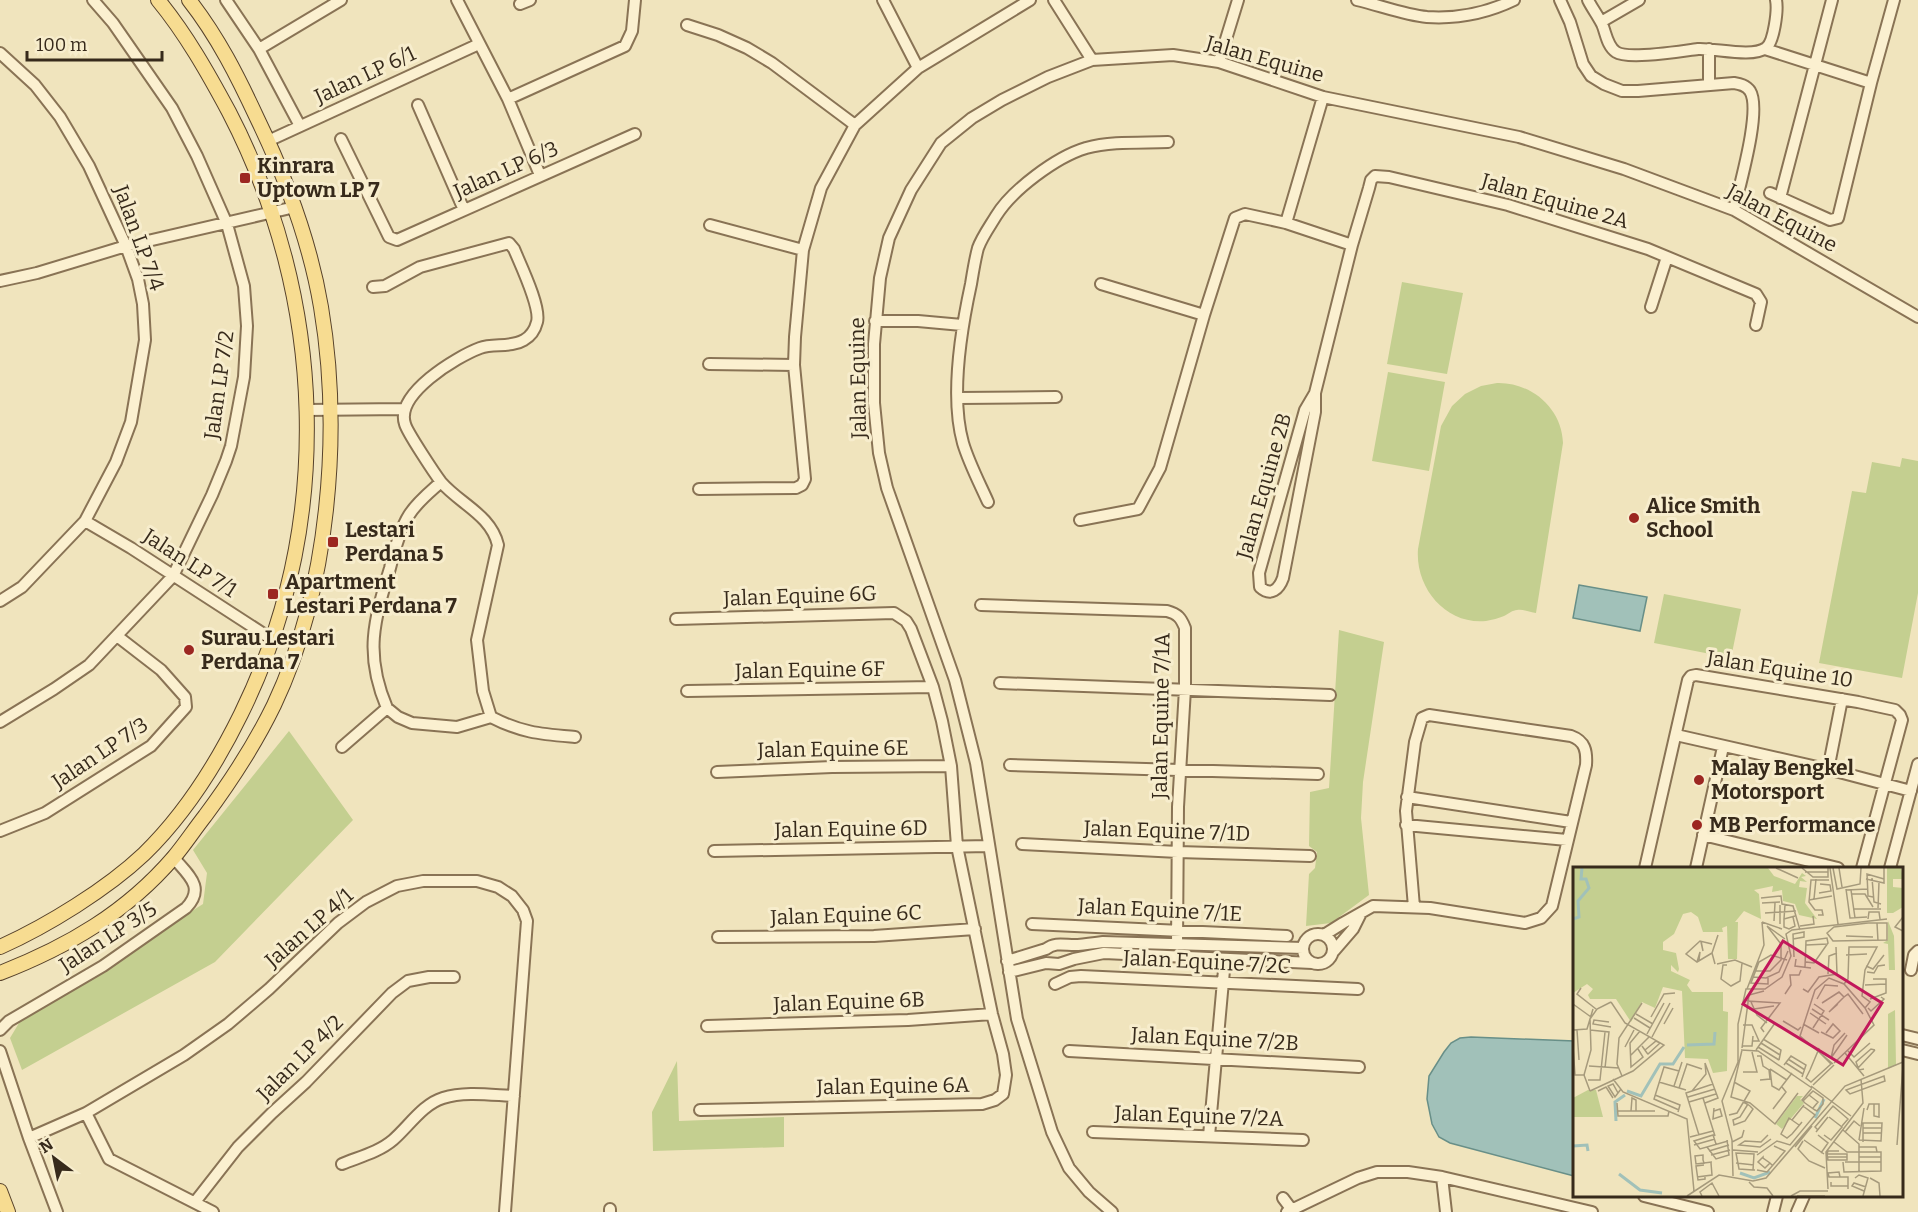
<svg xmlns="http://www.w3.org/2000/svg" width="1918" height="1212" font-family="Bitter,serif">
<style>
.green{fill:#c4cf90}
.water{fill:#a1c1b9;stroke:#688f88;stroke-width:1.5}
.lines{fill:none;stroke-linecap:round;stroke-linejoin:round}
.minor-casing{stroke:#897355;stroke-width:14}
.major-casing{stroke:#56412a;stroke-width:16}
.minor{stroke:#fbf0d0;stroke-width:10}
.major{stroke:#f7dc91;stroke-width:14}
.poi-dot{fill:#9c2721;stroke:#f7edcd;stroke-width:2}
.labels{text-anchor:middle;dominant-baseline:central;stroke-width:6;stroke-linejoin:round;paint-order:stroke}
.street-label{font-size:21px;fill:#372a1b;stroke:#f7edcd}
.poi-label{font-size:21px;font-weight:bold;fill:#372a1b;stroke:#f7edcd;text-anchor:start}
.inset-river{fill:none;stroke:#a1c1b9;stroke-width:3}
.inset-road{fill:none;stroke:#a69a7c;stroke-width:1.5}
.view{fill:#c2185b;fill-opacity:0.15;stroke:#c2185b;stroke-width:3}
.inset-edge{fill:none;stroke:#372a1b;stroke-width:3}
</style>
<rect width="100%" height="100%" fill="#f0e4bd"/>
<path class="green" d="M1402,282l61,11 -16,81 -60,-10z
M1388,372l57,10 -16,89 -57,-10z
M1497,383c34,-1 65,25 66,60l-27,170c-6,-1 -13,-4 -19,-3 -4,0 -9,4 -13,6 -5,2 -12,4 -18,5 -40,4 -71,-33 -68,-72l23,-123 11,-20 13,-12 16,-8z
M1902,458l16,3v132l-16,85 -83,-15 33,-172 14,2 6,-31 28,5z
M1664,594l77,15 -10,49 -77,-15z
M1339,630l45,12 -21,140 -2,36 8,77 -38,28 -25,3 3,-52 6,-6 2,-16 -8,-6 1,-54 19,-4z
M289,731l64,89 -138,142 -193,108 -12,-32 12,-20 181,-114 4,-31 -14,-23z
M677,1061l2,60 105,-4v30l-131,4 -1,-39z"/>
<path class="water" d="M1579,585l68,12 -7,34 -67,-13z
M1471,1037l103,4v135l-124,-33 -11,-6 -7,-13 -5,-25 2,-23 15,-24 7,-9 9,-5z"/>
<g class="lines">
<defs>
<path id="minor" d="M226,0l33,49 41,77
M457,0l51,99 32,76
M883,0l35,68
M1054,0l38,60
M1357,0c22,5 48,15 70,17 30,2 60,-4 87,-17
M1560,0l10,22 13,42 8,12 13,8 18,7h16l96,-8c6,1 12,2 16,8 12,19 -11,96 -16,119
M1588,0c4,8 10,16 14,24 4,9 5,22 14,28 12,8 65,-1 82,-3 17,-1 54,9 68,-1 8,-6 12,-38 10,-48
M520,4l10,-4
M1601,22l38,-22
M687,25l31,10 29,13 25,15 83,62
M259,49l82,-49
M1765,49l106,34
M0,53l35,32 25,32 29,49 37,80 12,33 5,25 2,36 -14,82 -15,40 -31,59 -63,66 -22,14
M1219,62l19,-62
M1709,84v-35
M508,99l117,-53 7,-15 3,-31
M418,105l46,105
M341,139l48,98 8,3 238,-106
M268,141l211,-97
M1770,193l60,27 8,-2 33,-135 23,-83
M1780,198l52,-198
M1286,223l37,-126
M710,225l93,25
M0,281l37,-8 89,-27 169,-39
M1101,284l103,31
M373,287l12,-1 35,-19 89,-24 5,6c7,17 27,58 23,73 -2,8 -6,14 -13,18 -13,8 -31,3 -44,8 -24,9 -85,46 -75,76 2,8 30,50 36,58 19,22 50,33 57,63l-21,95 6,51 8,26
M1651,307l16,-50
M875,321h43l44,4
M709,364l85,1
M1315,393l-10,17 -46,163 1,14c11,10 19,2 23,-9l32,-166v-19l37,-148 17,-57 2,-8 4,-4 14,1 119,28 140,44 108,45 5,8 -5,23
M959,398l97,-1
M306,410l98,-1
M699,489l97,-1 6,-3 3,-6 -11,-114 1,-28 8,-87 18,-62 34,-63 63,-57 112,-68
M988,502c-9,-20 -19,-39 -25,-59 -13,-46 -2,-113 8,-159 2,-12 4,-25 7,-36 4,-11 12,-22 18,-32 16,-26 60,-59 90,-68 26,-7 55,-5 82,-6
M1080,520l58,-11 22,-41 44,-153 31,-97 10,-4 41,9 66,22
M85,521l46,27 142,92
M981,605l186,6c11,3 14,7 18,17v61l-7,118 -1,138
M676,619l218,-6 12,8 5,8 22,58 9,34 9,45 6,80 35,168 11,40 3,21 -3,19 -8,6 -13,4 -282,6
M1000,683l330,12
M687,691l246,-4
M387,708l11,9 14,6 45,4 34,-10c31,16 50,17 84,20
M0,722l54,-33 35,-24 84,-89 39,-81 14,-34 5,-15 13,-69 3,-51 -3,-40 -17,-62 -30,-68 -25,-48 -59,-85 -20,-23
M1676,735l163,37 72,19
M342,747l45,-39c-23,-54 -13,-87 3,-140 4,-16 10,-39 19,-53 8,-13 21,-23 32,-33
M1010,765l308,9
M1828,770l14,-71
M717,772l115,-5 119,-1
M1407,797l164,25
M1406,825l161,15
M0,831l45,-18 106,-67 35,-39 -1,-10 -24,-27 -44,-34
M1703,835l135,33
M1022,844l156,8 132,4
M714,851l275,-5
M1645,868l43,-188 3,-4 5,-1 162,27 37,8 5,5 2,5 -40,148
M1696,868l27,-121
M1890,868l28,-104
M1032,924l255,12
M1303 949a15 15 0 1 1 30 0a15 15 0 1 1-30 0Z
M1324,935l19,-12 30,-17 57,2 95,15 16,-5 11,-12 34,-141c1,-14 -1,-24 -15,-29l-142,-21 -7,3 -7,24 -9,69 8,96
M718,937l156,-1 101,-7
M1334,951l19,-22 7,-14
M1007,961l39,-12c10,-8 21,-3 32,-4 9,-1 17,-2 25,-3l200,6
M1911,970l3,-15 4,-4
M1009,972l37,-9 13,1 15,-5 30,-6 208,10
M1055,984l15,-7 11,-1 277,13
M707,1026l201,-6 84,-6
M0,1030l9,-9 94,-55 83,-58c20,-21 2,-33 -13,-51
M1902,1035l16,4
M1902,1050l16,4
M0,1051l29,87 28,74
M1069,1051l290,16
M86,1113l23,46 104,53
M1093,1132l210,8
M1209,1136l16,-177
M29,1138l57,-25 98,-58 44,-31 41,-35 69,-66 28,-21 31,-16 26,-5h54l21,6 14,9 11,14 4,11 -22,291
M342,1164c17,-7 37,-12 51,-24 16,-14 30,-36 50,-42 22,-7 48,-3 71,-2
M1442,1177l4,35
M1644,1196l64,16
M1283,1198l9,12
M195,1202l43,-55 34,-34 34,-31 86,-89 16,-12 21,-4h25
M610,1212v-3
M1112,1212l-23,-20 -20,-24 -17,-36 -35,-113 -41,-256 -21,-83 -68,-192 -8,-35 -5,-50v-59l6,-66 9,-40 22,-48 30,-47 31,-25 30,-18 46,-23 44,-17 81,-5 46,7 104,35 196,40 105,32 110,41 184,107
M1287,1212l71,-34 19,-6h31l34,5 150,35
M1773,1212l4,-16
M1797,1212l7,-16"/>
<path id="major" d="M0,947c47,-21 107,-58 144,-93 41,-40 72,-89 97,-140 94,-191 85,-415 -12,-602 -21,-39 -43,-78 -71,-112
M0,973c67,-26 126,-60 174,-116 11,-13 20,-27 31,-41 26,-35 50,-72 69,-111 55,-116 68,-273 47,-398 -11,-65 -35,-129 -64,-189 -19,-41 -39,-81 -68,-118
M0,1191l8,21"/>
</defs>
<use href="#minor" class="minor-casing"/>
<use href="#major" class="major-casing"/>
<use href="#minor" class="minor"/>
<use href="#major" class="major"/>
</g>
<g class="poi-dot">
<rect x="239" y="172" width="12" height="12" rx="3"/>
<circle cx="1634" cy="518" r="6"/>
<rect x="327" y="536" width="12" height="12" rx="3"/>
<rect x="267" y="588" width="12" height="12" rx="3"/>
<circle cx="189" cy="650" r="6"/>
<circle cx="1699" cy="780" r="6"/>
<circle cx="1697" cy="825" r="6"/>
</g>
<g class="labels">
<g class="street-label">
<text transform="translate(1265 59) rotate(16)">Jalan Equine</text>
<text transform="translate(365 75) rotate(-25)">Jalan LP 6/1</text>
<text transform="translate(506 170) rotate(-24)">Jalan LP 6/3</text>
<text transform="translate(1555 201) rotate(16)">Jalan Equine 2A</text>
<text transform="translate(1782 218) rotate(28)">Jalan Equine</text>
<text transform="translate(139 238) rotate(70)">Jalan LP 7/4</text>
<text transform="translate(858 378) rotate(-91)">Jalan Equine</text>
<text transform="translate(219 385) rotate(-82)">Jalan LP 7/2</text>
<text transform="translate(1264 486) rotate(-74)">Jalan Equine 2B</text>
<text transform="translate(190 563) rotate(33)">Jalan LP 7/1</text>
<text transform="translate(800 596) rotate(-2)">Jalan Equine 6G</text>
<text transform="translate(1780 669) rotate(9)">Jalan Equine 10</text>
<text transform="translate(810 670) rotate(-1)">Jalan Equine 6F</text>
<text transform="translate(1161 716) rotate(-89)">Jalan Equine 7/1A</text>
<text transform="translate(833 749) rotate(-1)">Jalan Equine 6E</text>
<text transform="translate(100 753) rotate(-34)">Jalan LP 7/3</text>
<text transform="translate(851 829) rotate(-1)">Jalan Equine 6D</text>
<text transform="translate(1167 831) rotate(2)">Jalan Equine 7/1D</text>
<text transform="translate(1160 910) rotate(3)">Jalan Equine 7/1E</text>
<text transform="translate(846 915) rotate(-2)">Jalan Equine 6C</text>
<text transform="translate(309 928) rotate(-41)">Jalan LP 4/1</text>
<text transform="translate(108 937) rotate(-33)">Jalan LP 3/5</text>
<text transform="translate(1207 962) rotate(3)">Jalan Equine 7/2C</text>
<text transform="translate(849 1002) rotate(-2)">Jalan Equine 6B</text>
<text transform="translate(1215 1039) rotate(3)">Jalan Equine 7/2B</text>
<text transform="translate(300 1058) rotate(-45)">Jalan LP 4/2</text>
<text transform="translate(893 1086) rotate(-1)">Jalan Equine 6A</text>
<text transform="translate(1199 1116) rotate(2)">Jalan Equine 7/2A</text>
</g>
<g class="poi-label">
<text x="257" y="166">Kinrara<tspan x="257" dy="24">Uptown LP 7</tspan></text>
<text x="1646" y="506">Alice Smith<tspan x="1646" dy="24">School</tspan></text>
<text x="345" y="530">Lestari<tspan x="345" dy="24">Perdana 5</tspan></text>
<text x="285" y="582">Apartment<tspan x="285" dy="24">Lestari Perdana 7</tspan></text>
<text x="201" y="638">Surau Lestari<tspan x="201" dy="24">Perdana 7</tspan></text>
<text x="1711" y="768">Malay Bengkel<tspan x="1711" dy="24">Motorsport</tspan></text>
<text x="1709" y="825">MB Performance</text>
</g>
</g>
<g transform="translate(1573 867)">
<rect width="330" height="330" fill="#f0e4bd"/>
<path d="M0,1h195l6,8 21,8 7,-11 4,3 -5,1 6,5 -7,-1 -1,6 8,1 -2,15 12,16 -18,-4 -4,-11 -12,-3 -1,-11 -10,2 1,-6 -19,4 5,4 2,25 -17,-8 -9,11h3l-1,37h-9l-1,-33 -5,2 1,4h-20l-5,-15 -7,-5 -8,2 -9,20 -11,8v8l13,3 3,16 -1,3 -7,-7v6l19,9 -3,5 5,7h31v19l5,1 -1,59 -14,2 -5,-14 -23,-1 -3,-67 -19,-4 -8,21 -13,-6 -11,20 -15,-23h-26l-2,-4 5,-6 -6,-5 -14,9zM314,1h14l2,11h-10v8l10,1v19l-10,6h-6zM315,54l6,15 1,34h-6l-1,-26 -5,-1 5,-3zM322,143l1,55 -8,4v-55zM15,223h8l7,27h-30v-19zM224,229h6l-3,3 4,4 -22,26 -6,-5z" fill="#c4cf90"/>
<path class="inset-river" d="M0,52l6,-2 -1,-16 11,-13 -3,-9h-5l1,-11M114,178l27,-1 1,-12M54,224l14,5 19,-32h13l11,-17M242,251l9,-19M43,254l-1,-19 10,-7M0,279l14,-1 1,6M167,306l14,5 16,-6M46,307l21,16 22,3"/>
<path class="inset-road" d="M203,1l22,10M229,1l11,9h15v-9M257,1l8,56M260,1l4,21 23,-5 1,-16M266,1l3,19M232,5h23M299,11l2,24 7,2M293,12l18,4v-15M273,22l4,29 17,-1M273,23l22,-1M278,23l4,28M246,26l12,-2 -1,-6 -10,-1M278,27h14l8,13M300,30l-5,-1 -1,-22 17,5M188,31l20,-2 1,8 11,2 7,24M241,32l2,-20M236,33l23,-4M189,36l18,-1M212,38l-1,14 11,-3M305,41l1,-26M280,42h28M192,46l31,-2M245,48h5l-1,-5h-7l-6,-8 2,-22h18M330,50l-8,10 8,4M211,52v8l5,2 6,-3 -2,-9M295,52l1,-7h10l1,7M201,54l1,-18M189,55l20,7M295,56h19v17l-54,1 -6,-8 7,-6zM304,56l1,18M207,57v-19M194,59l18,13M227,59l14,-2 -1,-8M273,69l27,1M220,72l11,-2v-5l-11,2 1,23M128,75l2,9 -2,-10M139,77l-12,-3 -14,13 11,8 15,-9M233,78l22,-1M263,80l1,27M273,88l21,-1M223,92l-1,7 16,2M124,95l3,-10 -1,8M142,97l-3,-11 6,-18M144,97l18,-4 17,7M154,98h-4l-2,14 10,7 9,-5 2,-18M293,99l7,3 11,-14M232,100l1,-26 21,-3 1,5 -14,20 -8,-1M182,104h15l11,-11v-16l-14,-18M294,105l7,1 4,-7 7,-1M255,107l1,-18 8,-3M180,110l13,1 13,-6 9,-21M195,111v6l-17,-1 8,-21 12,-7 16,5M271,117l4,-5 1,-32h28l-12,23 -3,26 8,6 -5,6M292,118l21,-1M8,121l-4,6 19,15M174,122l17,-44 -2,-23M230,122l5,3 11,-15 18,-3M212,127l6,-9 -1,-10h9l2,-5M244,132l8,-14 13,1M297,132l16,-6v-14h-13M174,134l33,2 -19,25 3,4M178,135l6,13 10,8M249,136l17,-11 5,5 4,-3 15,20M0,137l18,13M265,137l-9,8 15,-15M295,141l3,3 13,-12 -3,-2M181,142l20,-3M239,142l17,11M237,146l16,11M63,147l17,10M78,150l13,-23 11,-1M61,151l16,10M210,154l15,9 3,-3M36,155l-15,-2 -1,4 18,3M91,157l9,-16M230,157l16,9M170,158h9l7,16h-6M240,161l11,-17 -10,-7M0,163l14,-1 6,-20M4,163l2,30M17,163l19,2 -4,36M248,165l12,6 7,-7 -7,-7 -7,9M74,167l17,-31M79,170l18,-34M190,172l18,11 -2,10M188,176l19,12M69,179l5,7 1,1 12,-11 -4,-2 -11,9M169,179h10l1,-10M0,180l2,28h10M52,180l9,-17M185,180l21,13M169,181l7,-53 15,-4M65,182l5,8 -12,10 -1,-24 10,-12M168,183l17,1 54,37M169,183l-11,47 19,6 25,21 23,-31M183,183l19,-27M245,184l13,13 -20,18 -5,-4 4,-8 8,-19 1,-3M275,184l6,6 16,-14M272,186l19,23M58,188l18,-18M184,189h4l2,10 6,4 1,9 -10,1M258,191l3,-13 11,-12M258,191l16,-23M215,192l17,11M213,196l17,11M260,197l-33,-28 15,-46 14,-12 15,6 21,24 9,17 -40,38M211,198l7,-9 15,9 -4,12M16,199l30,2M285,201l17,-18M197,202l2,17 7,4 13,-17M197,202l17,11M291,202l-5,1 -3,-8 15,-13 4,1M106,204l-15,-4 -10,32 25,11M170,205h14l-5,-20M49,209l-5,-12 2,-26 23,-35M311,209l1,5 -35,13 -4,-4zM40,212l10,13 64,27 7,72M15,213h12l5,-48M86,215l27,8M240,218l21,-20M101,219l8,-24M238,219l40,30M106,221l8,-24 15,5M17,224l43,-20 31,-26 -39,-22 -14,-21M17,224l-6,-16 7,-25 -1,-31 7,-10 14,-7M25,224l8,-4 7,11M119,224l14,-17 -1,-11M45,226l-5,-9 -5,2 7,11 6,-8M82,228l25,10 -2,7M236,228l9,7 -5,6M115,230l27,-8M130,231l12,38M230,234l10,-10 10,7v6l-6,7 -2,-1 -10,-7 -3,-3 10,-12M116,235l27,-8M170,235l4,2 3,2 3,3 -8,12 -11,4 -1,-5 7,-3 8,-13M44,236l1,13h50l1,-5M132,236l13,-5 -13,-35M141,241l-1,11 9,-3 -2,-7 -6,2M200,242l13,-17 -4,-5M294,243l2,-6h10v13l-5,-1v-12M44,244h38M58,244l1,-13 4,2v11M156,248l8,-2 13,-22 -16,-9M219,253l12,-15M226,258l-10,-7 -8,16 6,4 5,-4 10,-12M290,261h19M245,263l-3,-3 18,-21 15,13 -6,7M270,263l16,14v28M243,265l12,-15M272,265l9,-11 6,5M290,266h19M126,268l-13,-42 27,-9M195,268l-7,7 -16,-1 -6,4 21,2 11,-8M245,268l10,8 -7,10M251,268l7,5 11,-13 -13,-10M117,270l23,-6M231,273l20,14M286,273l22,1 1,-18h-20M286,273l5,-32M230,274l-5,8 11,12 16,7M159,275l10,-5 2,-7M261,275l13,10h34v19l-37,1 -1,-10M290,275v-19M143,277l-3,-9 -19,6 6,8 28,-8M121,278l21,-6M324,278l6,-79M134,280l9,12 13,-4 -2,-15M222,280l17,-21M286,280h17l1,5M160,283l25,2M136,284l20,-6M254,287h20v6h-19l-1,-6 1,-3h11M138,288l19,-5M184,288l20,-14 13,4 25,-30 -12,-9M255,290h19M286,290h22M272,295h36M163,296l18,2M197,296l-5,5 -7,-6 5,-5v1l7,5 3,3M131,297v-1l-1,-3v-5l-8,1 1,8 16,-2M131,298l-8,1 2,14 7,-1v-3M180,303l1,-16 -18,-1 3,16 14,1h2M184,303l10,2 18,-21 -11,-5M160,309l-1,-36 -10,-39 16,-39v-38l8,-35h19l17,-12 9,-21 -5,-22 6,-4 95,-11M124,310l15,-2 -1,-12M267,310l-1,-5 -11,1 1,4h19v12M282,311l4,-3 9,3 -5,18M297,311l9,5 1,13M176,315l5,5 13,1 6,8M258,315v4h17M255,322l-2,-37 37,-49 -2,-24M291,324l-12,-5 2,-3 12,4M114,329l32,-21 34,6 13,-3 79,-92 58,-24M129,329l-2,-4 12,-9 7,13M218,329l9,-5h28M224,329h28"/>
<path class="view" d="M210,74l99,62 -39,62 -100,-61z"/>
<rect width="330" height="330" class="inset-edge"/>
</g>
<g transform="translate(54 1158) rotate(328)" stroke="#f7edcd" stroke-width="4.5" paint-order="stroke">
<path d="M0-4.5L10 22L0 15L-10 22Z" fill="#372a1b"/>
<text y="-9" font-size="16" font-weight="bold" text-anchor="middle" fill="#372a1b">N</text>
</g>
<path d="M27 51v9h135v-9" fill="none" stroke="#372a1b" stroke-width="3"/>
<text x="36" y="51" font-size="18" fill="#372a1b" stroke="#f7edcd" stroke-width="4.5" paint-order="stroke">100 m</text>
</svg>
